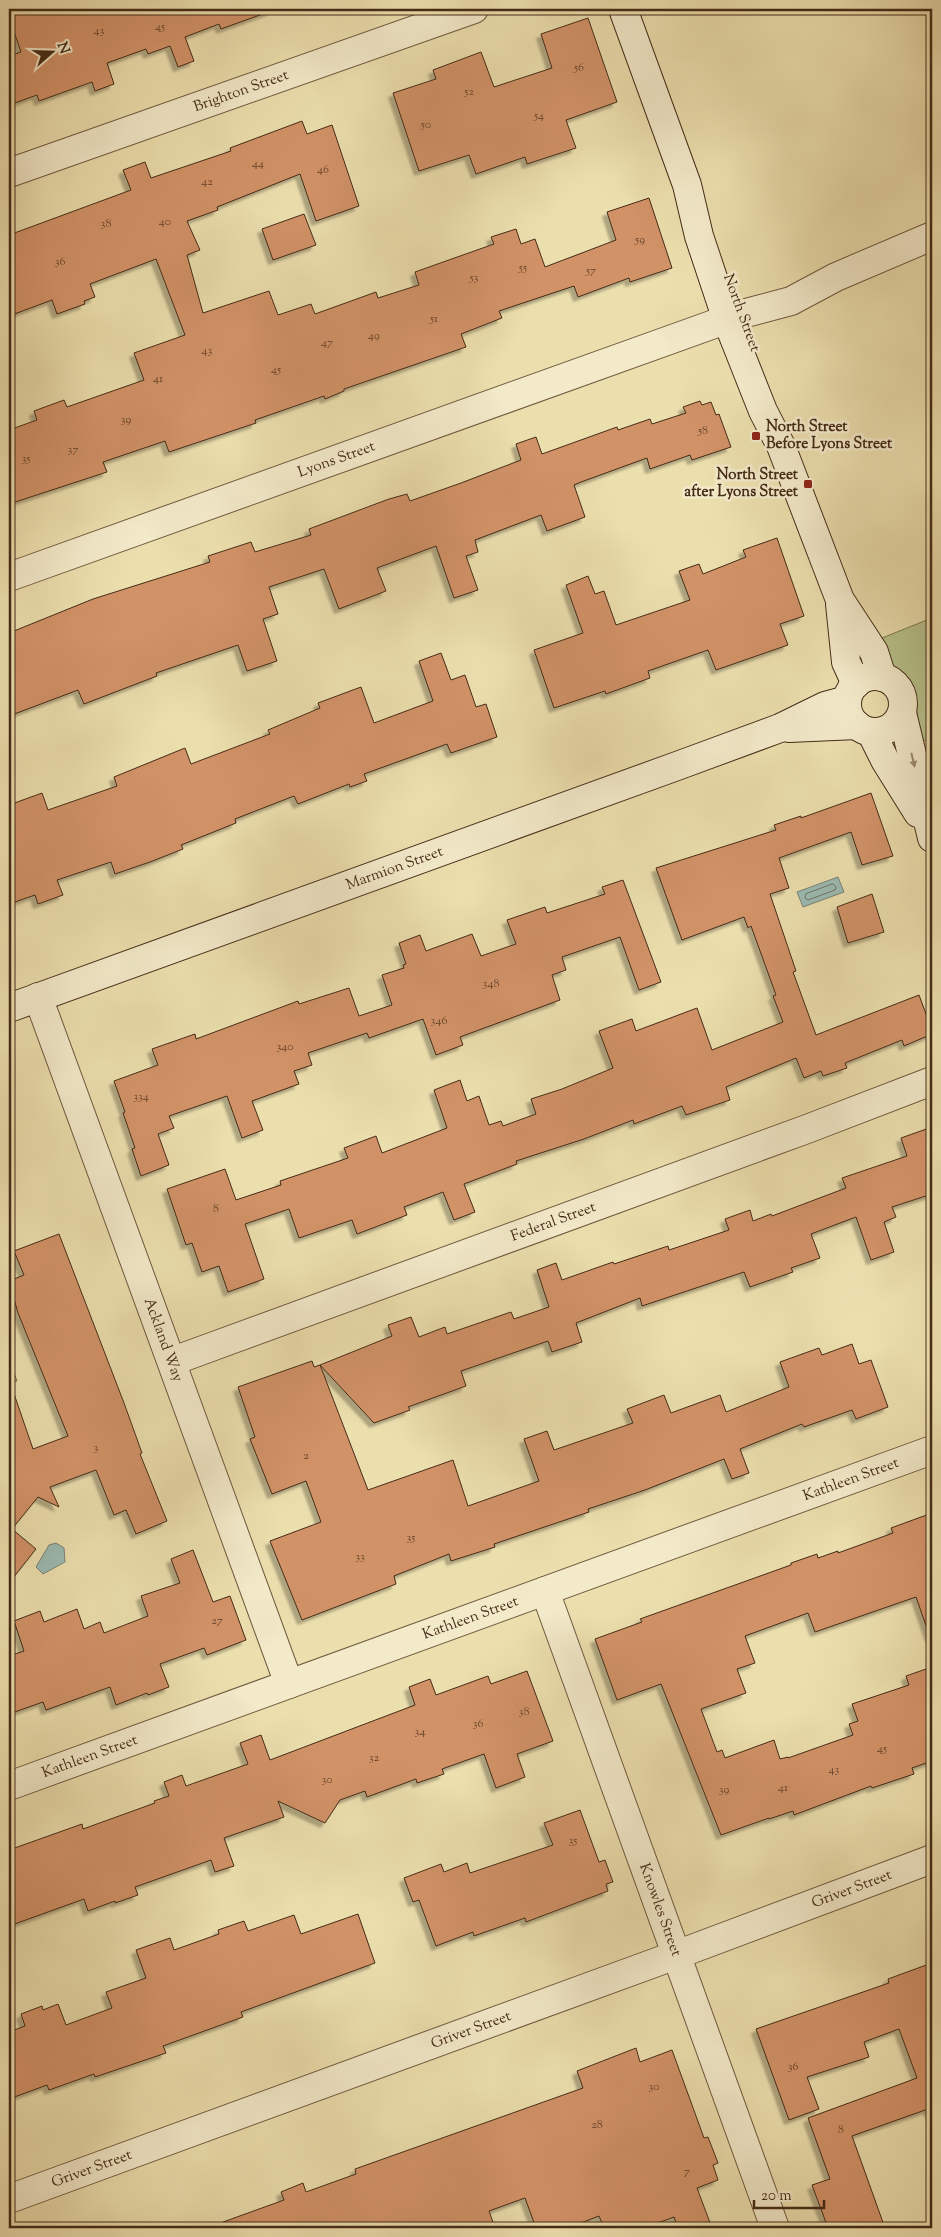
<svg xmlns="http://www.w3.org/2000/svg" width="941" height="2237" font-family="'Sorts Mill Goudy',serif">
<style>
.green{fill:#b7c28b;stroke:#7e7651}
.water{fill:#9bbbb3;stroke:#788175}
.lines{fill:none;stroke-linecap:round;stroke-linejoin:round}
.shore{stroke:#707365;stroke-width:1}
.building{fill:#d29268;stroke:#442b17;filter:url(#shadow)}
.street-casing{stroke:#6e583d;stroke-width:30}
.secondary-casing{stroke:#442b17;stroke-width:30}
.street{stroke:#f3eaca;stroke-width:28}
.secondary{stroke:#f3eaca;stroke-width:28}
.oneway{fill:#9c8a70}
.poi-dot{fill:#8f2418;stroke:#f3eaca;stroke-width:2}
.labels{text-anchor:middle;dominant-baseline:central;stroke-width:5;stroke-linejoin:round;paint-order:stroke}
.number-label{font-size:12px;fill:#68452b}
.street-label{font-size:15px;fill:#442b17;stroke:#f3eaca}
.poi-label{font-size:15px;font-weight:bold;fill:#442b17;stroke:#f3eaca;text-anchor:start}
</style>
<defs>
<filter id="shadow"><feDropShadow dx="-4.5" dy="4.5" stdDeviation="1" flood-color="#0004"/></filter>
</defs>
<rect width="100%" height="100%" fill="#ecdfae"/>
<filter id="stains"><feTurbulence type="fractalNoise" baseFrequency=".004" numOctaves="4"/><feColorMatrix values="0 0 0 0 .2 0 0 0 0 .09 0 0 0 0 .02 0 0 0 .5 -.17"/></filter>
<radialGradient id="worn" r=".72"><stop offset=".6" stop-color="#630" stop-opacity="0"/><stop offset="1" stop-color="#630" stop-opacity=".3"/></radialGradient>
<path class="green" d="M932,618v119l-12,6 -38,-105z
M9,1359l8,22 -8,3z"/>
<path class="water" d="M838,877l6,15 -41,15 -6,-15z
M56,1543l8,5 1,14 -22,12 -7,-7 13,-22z"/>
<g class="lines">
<path class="shore" d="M833,884l3,3 -1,3 -27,10 -3,-2 1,-4z"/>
</g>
<path class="building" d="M9,9h262v2l-50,18 -2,-5 -34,13 9,24 -16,6 -8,-21 -22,8 -2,-5 -39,14 7,21 -19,7 -3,-9 -53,19 -2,-6 -28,10v-49l12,-4 -12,-35z
M588,18l29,84 -51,18 10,28 -49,16 -2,-7 -49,17 -7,-19 -50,16 -26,-78 43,-14 -3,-9 48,-18 13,35 58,-19 -11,-34z
M302,121l5,13 25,-9 27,81 -43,15 -16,-47 -83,33 1,3 -31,11 13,29 -13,5 16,58 66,-22 9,24 33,-11 4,10 61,-22 2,6 41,-13 -4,-13 79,-28 -3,-7 25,-8 5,15 14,-5 10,28 71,-27 -9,-28 42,-14 23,70 -42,14 -1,-4 -51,19 -4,-11 -75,25 3,7 -41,16 5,13 -122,42v2l-19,8 -1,-3 -69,24 1,3 -87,29 -4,-11 -62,21 4,10 -98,32v-74l28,-10 -3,-9 30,-11 3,7 77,-27 -10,-27 51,-18 -29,-76 -66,25 5,13 -11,4 1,3 -28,10 -5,-14 -43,16v-81l122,-45 -8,-20 22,-8 6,16 80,-27 -1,-3z
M304,214l12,31 -43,15 -11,-31z
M700,401l2,4 9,-3 5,13 3,-1 12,33 -39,13 -2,-5 -40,14 -3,-11 -66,24 -7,3 11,32 -38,14 -6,-16 -66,25 3,12 -12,4 12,34 -24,8 -18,-52 -59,22 9,23 -47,18 -15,-40 -55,18 9,27 -15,5 14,42 -30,10 -9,-26 -82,28 1,3 -73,28 -6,-14 -69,26v-83l84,-34 117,-37 -2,-6 43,-14 4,10 56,-17 -2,-6 80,-30 18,-5 3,7 51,-18 60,-23 -5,-16 20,-7 6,17 75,-27 1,3 32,-11 2,5 34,-11 -3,-6z
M777,538l27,78 -24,8 8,21 -72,25 -8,-20 -60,21 2,7 -44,16 -1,-3 -51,17 -20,-58 49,-17 -17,-48 22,-9 7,18 9,-3 12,34 74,-25 -11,-29 20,-7 4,10 43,-17 -3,-7z
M441,653l10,27 14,-5 11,32 10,-3 11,33 -46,16 -4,-9 -83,30 3,7 -17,6 -1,-3 -51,20 -4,-8 -59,23 1,4 -55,22 2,4 -33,13 -35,12 -4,-12 -54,18 6,15 -25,9 -3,-9 -26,9v-99l33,-12 6,17 69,-24 -3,-9 71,-29 6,16 79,-30 -2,-4 52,-22 -2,-5 43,-16 13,36 59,-22 -14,-40z
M871,793l22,63 -31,9 -11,-33 -72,26 10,30 -19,6 26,77 -3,1 23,63 103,-40 13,35v4l-28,12 -2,-6 -57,23 2,5 -24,8 -2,-5 -17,7 -8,-20 -70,29 4,13 -44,15 -4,-9 -48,18 -1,-4 -49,19 -68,22 1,3 -53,20 11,28 -21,8 -11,-28 -39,15 3,8 -50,19 -5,-14 -53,18 -10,-29 -44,15 19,55 -36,13 -9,-26 -17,6 -10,-29 -6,2 -19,-56 58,-20 11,31 45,-15 -1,-4 68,-23 -4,-10 32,-12 6,17 65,-25 -13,-38 26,-10 7,21 12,-5 10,29 12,-4 2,5 33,-12 -5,-15 31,-10 51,-21 -14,-37 33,-12 4,12 61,-23 15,42 71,-28 -10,-26 3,-1 -25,-69 -3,2 -4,-11 -62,23 -26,-72 120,-38 -2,-5 27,-9v2z
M623,880l38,102 -22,8 -19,-53 -58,20 4,13 -14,5 8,25 -100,37 3,8 -27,10 -13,-36 -54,19 -2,-5 -59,20 4,12 -18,6 5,13 -47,17 11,29 -21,8 -15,-42 -58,20 5,12 -16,6 11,31 -28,11 -9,-27 3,-1 -12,-35 2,-1 -11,-31 44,-16 -6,-16 43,-15 1,5 102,-38 1,3 50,-16 10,28 33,-11 -10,-30 22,-7 -1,-3 3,-1 -7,-21 21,-8 6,16 46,-17 9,22 35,-12 -9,-24 38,-13 2,6 58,-19 -3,-7z
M872,894l12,38 -36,11 -11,-36z
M932,1127v67l-40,13 4,10 -12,5 10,30 -23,8 -15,-43 -45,17 9,24 -29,10 2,4 -43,15 -6,-15 -102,34 -2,-8 -64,25 6,19 -30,10 -4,-11 -87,30 5,15 -58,21 2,3 -36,13 -54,-58 72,-29 -4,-11 23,-8 8,20 26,-10 2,7 64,-22 3,7 35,-12 -12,-37 19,-7 6,17 51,-18 1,2 54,-18 1,4 60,-20 -4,-11 25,-9 3,11 18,-7 1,2 74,-28 -4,-10 65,-22 -6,-18z
M59,1234l65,169 18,50 -2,1 27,67 -31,13 -10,-24 -12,5 -18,-45 -46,17 9,20 -21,-10 -26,32 24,20 -27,34v-195h3l21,61 35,-13 -50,-123 -9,-32 15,-6 -10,-24z
M852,1344l7,20 12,-4 17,47 -32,12 -4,-9 -48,17 -2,-3 -62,25 9,24 -17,6 -8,-20 -79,31 -57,19 1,3 -95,32 1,3 -44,14 -2,-7 -55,22 2,8 -94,36 -32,-79 51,-19 -15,-41 -34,13 -22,-55 5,-2 -17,-50 74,-26 2,6 6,-2 48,125 85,-30 15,46 71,-25 -15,-42 23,-8 7,19 79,-27 -6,-14 37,-14 7,18 49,-18 6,17 63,-25 -9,-25 39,-14 3,7z
M932,1513v123l-2,1 -14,-40 -101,35 -7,-19 -63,23 10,27 -18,6 9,24 -45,16 16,43 5,-2 3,8 49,-18 6,19 8,-2v1l65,-23 -4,-11 9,-3 -6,-17 57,-19 -3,-9 20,-7 6,19v73l-20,7 2,6 -42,14 -1,-2 -77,29 -1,-4 -24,8v-1l-48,17 -60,-151 -44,16 -22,-61 47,-17 -2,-3 151,-54v-2l26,-9 1,4 20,-7v2l55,-20 -2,-5z
M193,1550l20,52 17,-6 16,44 -39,15 -3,-7 -44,16 9,23 -21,8 -1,-2 -31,12 -6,-18 -64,23 -3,-8 -34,12v-58l15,-5 -10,-30 26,-10 4,11 33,-13 7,20 16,-7 4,11 44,-17 -7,-20 39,-13 -9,-24z
M527,1671l26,70 -36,13 8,23 -29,11 -12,-34 -42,15 2,5 -27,9 -1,-4 -49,18 -2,-6 -25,9 -15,23 -47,-22 6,16 -60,21 10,28 -19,6 -4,-12 -76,27 3,8 -23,8v-2l-27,10 -4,-12 -75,27v-76l73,-26 1,5 72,-26 -1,-2 15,-5 -5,-14 18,-7 4,11 62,-22 -8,-21 21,-8 9,25 145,-55 -6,-18 21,-8 6,16 52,-19 3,8z
M580,1810l19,52 6,-2 8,22 -7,2 2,7 -82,31 -1,-4 -51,18 -1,-4 -37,14 -17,-46 -6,2 -9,-24 37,-14 3,8 23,-9 3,10 83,-28 -9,-22z
M358,1914l17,49 -134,49 2,5 -80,29 3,7 -71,24 -1,-3 -45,16 -2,-5 -38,14v-67l16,-6 -4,-12 21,-8 1,4 15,-6 8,21 46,-17 -6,-16 40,-14 -10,-28 34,-12 4,12 45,-16 -1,-4 26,-9 4,10 46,-16 7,19z
M929,1964l3,10v139h-2l-2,-4 -76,27 33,92h-57l-16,-43 18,-6 -22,-61 109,-40 -18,-49 -35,13 5,15 -62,20 12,32 -30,11 -33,-91 133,-46 -1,-4z
M636,2048l4,14 32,-12 32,88 4,-1 10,26 -5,2 5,15 -21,8 15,40h-34l-4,-11 -30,11h-40l-5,-12 -31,12h-10l-1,-5 -21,5 -11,-30 -36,13 6,17h-282l-1,-2 72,-26 -3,-8 22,-9 3,9 50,-18 -1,-5 228,-81 -6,-17z"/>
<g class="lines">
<defs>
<g id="street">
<path id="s1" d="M9,173l465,-164"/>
<path id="s2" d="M9,577l733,-263 49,-13 45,-24 96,-41"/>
<path id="s3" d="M38,997l251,687"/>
<path id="s4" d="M173,1361l634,-232 125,-48"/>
<path id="s5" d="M545,1591l230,637"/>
<path id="s6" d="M9,1786l923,-336"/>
<path id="s7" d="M9,2199l667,-244 256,-96"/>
</g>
<g id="secondary">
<path d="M623,9l64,176 12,51 28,84 36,91 18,35 59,154 34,52 8,25"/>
<path d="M840,604l6,58 10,22"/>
<circle cx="875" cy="704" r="28"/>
<path d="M902,713l30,125"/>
<path d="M789,728l68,-3"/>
<path d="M871,732l14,28 33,53"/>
<path id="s8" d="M9,1008l668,-242 103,-38 45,-22 22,-6"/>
</g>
</defs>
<use href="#street" class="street-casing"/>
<use href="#secondary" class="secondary-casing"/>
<use href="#street" class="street"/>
<use href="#secondary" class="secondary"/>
</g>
<defs><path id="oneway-solid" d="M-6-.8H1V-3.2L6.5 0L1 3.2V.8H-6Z" transform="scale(1.25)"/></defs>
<use class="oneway" href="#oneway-solid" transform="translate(913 760) rotate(77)"/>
<g class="poi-dot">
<rect x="751" y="431" width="10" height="10" rx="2.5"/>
<rect x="803" y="479" width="10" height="10" rx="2.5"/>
</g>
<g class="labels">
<g class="number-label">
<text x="160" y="27">45</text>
<text x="99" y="31">43</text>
<text x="579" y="68">56</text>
<text x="469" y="92">52</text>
<text x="539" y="116">54</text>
<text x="426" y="125">50</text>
<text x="258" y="164">44</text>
<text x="323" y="170">46</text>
<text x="207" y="182">42</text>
<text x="165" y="222">40</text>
<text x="106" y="224">38</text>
<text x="640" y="240">59</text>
<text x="60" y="262">36</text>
<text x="523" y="268">55</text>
<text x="591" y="271">57</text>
<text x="474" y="278">53</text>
<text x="434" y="319">51</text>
<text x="374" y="336">49</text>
<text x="327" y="343">47</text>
<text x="207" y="351">43</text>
<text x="276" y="370">45</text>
<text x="158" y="379">41</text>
<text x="126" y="420">39</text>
<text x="703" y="431">58</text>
<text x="73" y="450">37</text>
<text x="26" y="459">35</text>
<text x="491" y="984">348</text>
<text x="439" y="1021">346</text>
<text x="285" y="1047">340</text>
<text x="141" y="1097">334</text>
<text x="216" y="1209">8</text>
<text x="96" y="1448">3</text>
<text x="306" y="1456">2</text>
<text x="411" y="1538">35</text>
<text x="360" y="1557">33</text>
<text x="217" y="1621">27</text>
<text x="524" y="1712">38</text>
<text x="478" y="1724">36</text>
<text x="420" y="1732">34</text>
<text x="882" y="1749">45</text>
<text x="374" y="1758">32</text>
<text x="834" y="1770">43</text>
<text x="327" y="1780">30</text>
<text x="783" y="1788">41</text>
<text x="724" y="1790">39</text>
<text x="573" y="1841">35</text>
<text x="793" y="2067">36</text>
<text x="654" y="2087">30</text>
<text x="597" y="2125">28</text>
<text x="841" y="2130">8</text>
<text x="687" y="2172">7</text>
</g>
<g class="street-label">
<text stroke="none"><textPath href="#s1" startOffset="246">Brighton Street</textPath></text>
<text transform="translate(741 313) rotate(70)">North Street</text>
<text stroke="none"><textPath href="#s2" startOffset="348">Lyons Street</textPath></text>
<text stroke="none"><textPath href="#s8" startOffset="410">Marmion Street</textPath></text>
<text stroke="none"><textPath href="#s4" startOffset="405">Federal Street</textPath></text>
<text stroke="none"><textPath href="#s3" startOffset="365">Ackland Way</textPath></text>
<text stroke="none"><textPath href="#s6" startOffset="896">Kathleen Street</textPath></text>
<text stroke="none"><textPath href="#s6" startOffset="491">Kathleen Street</textPath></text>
<text stroke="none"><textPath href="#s6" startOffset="86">Kathleen Street</textPath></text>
<text stroke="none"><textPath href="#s7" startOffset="898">Griver Street</textPath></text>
<text stroke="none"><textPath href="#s5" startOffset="339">Knowles Street</textPath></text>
<text stroke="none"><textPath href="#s7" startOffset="492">Griver Street</textPath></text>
<text stroke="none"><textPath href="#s7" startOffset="88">Griver Street</textPath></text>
</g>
<g class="poi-label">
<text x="766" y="427">North Street<tspan x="766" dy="17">Before Lyons Street</tspan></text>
<text x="798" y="475" text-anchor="end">North Street<tspan x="798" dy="17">after Lyons Street</tspan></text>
</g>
</g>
<rect width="941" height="2237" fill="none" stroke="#ecdfae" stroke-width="30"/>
<rect x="10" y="10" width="921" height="2217" fill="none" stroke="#442b17" stroke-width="2.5"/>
<rect x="15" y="15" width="911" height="2207" fill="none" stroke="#442b17"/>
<g transform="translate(52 52) rotate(70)" stroke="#f3eaca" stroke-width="4" paint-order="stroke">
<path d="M0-4L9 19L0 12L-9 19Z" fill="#442b17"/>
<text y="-8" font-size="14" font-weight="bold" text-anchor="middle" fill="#442b17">N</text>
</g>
<path d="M754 2200v8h70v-8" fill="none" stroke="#442b17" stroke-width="2.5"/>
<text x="761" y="2200" font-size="15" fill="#442b17" stroke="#f3eaca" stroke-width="4" paint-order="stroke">20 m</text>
<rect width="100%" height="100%" filter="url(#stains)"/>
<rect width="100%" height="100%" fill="url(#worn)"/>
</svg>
